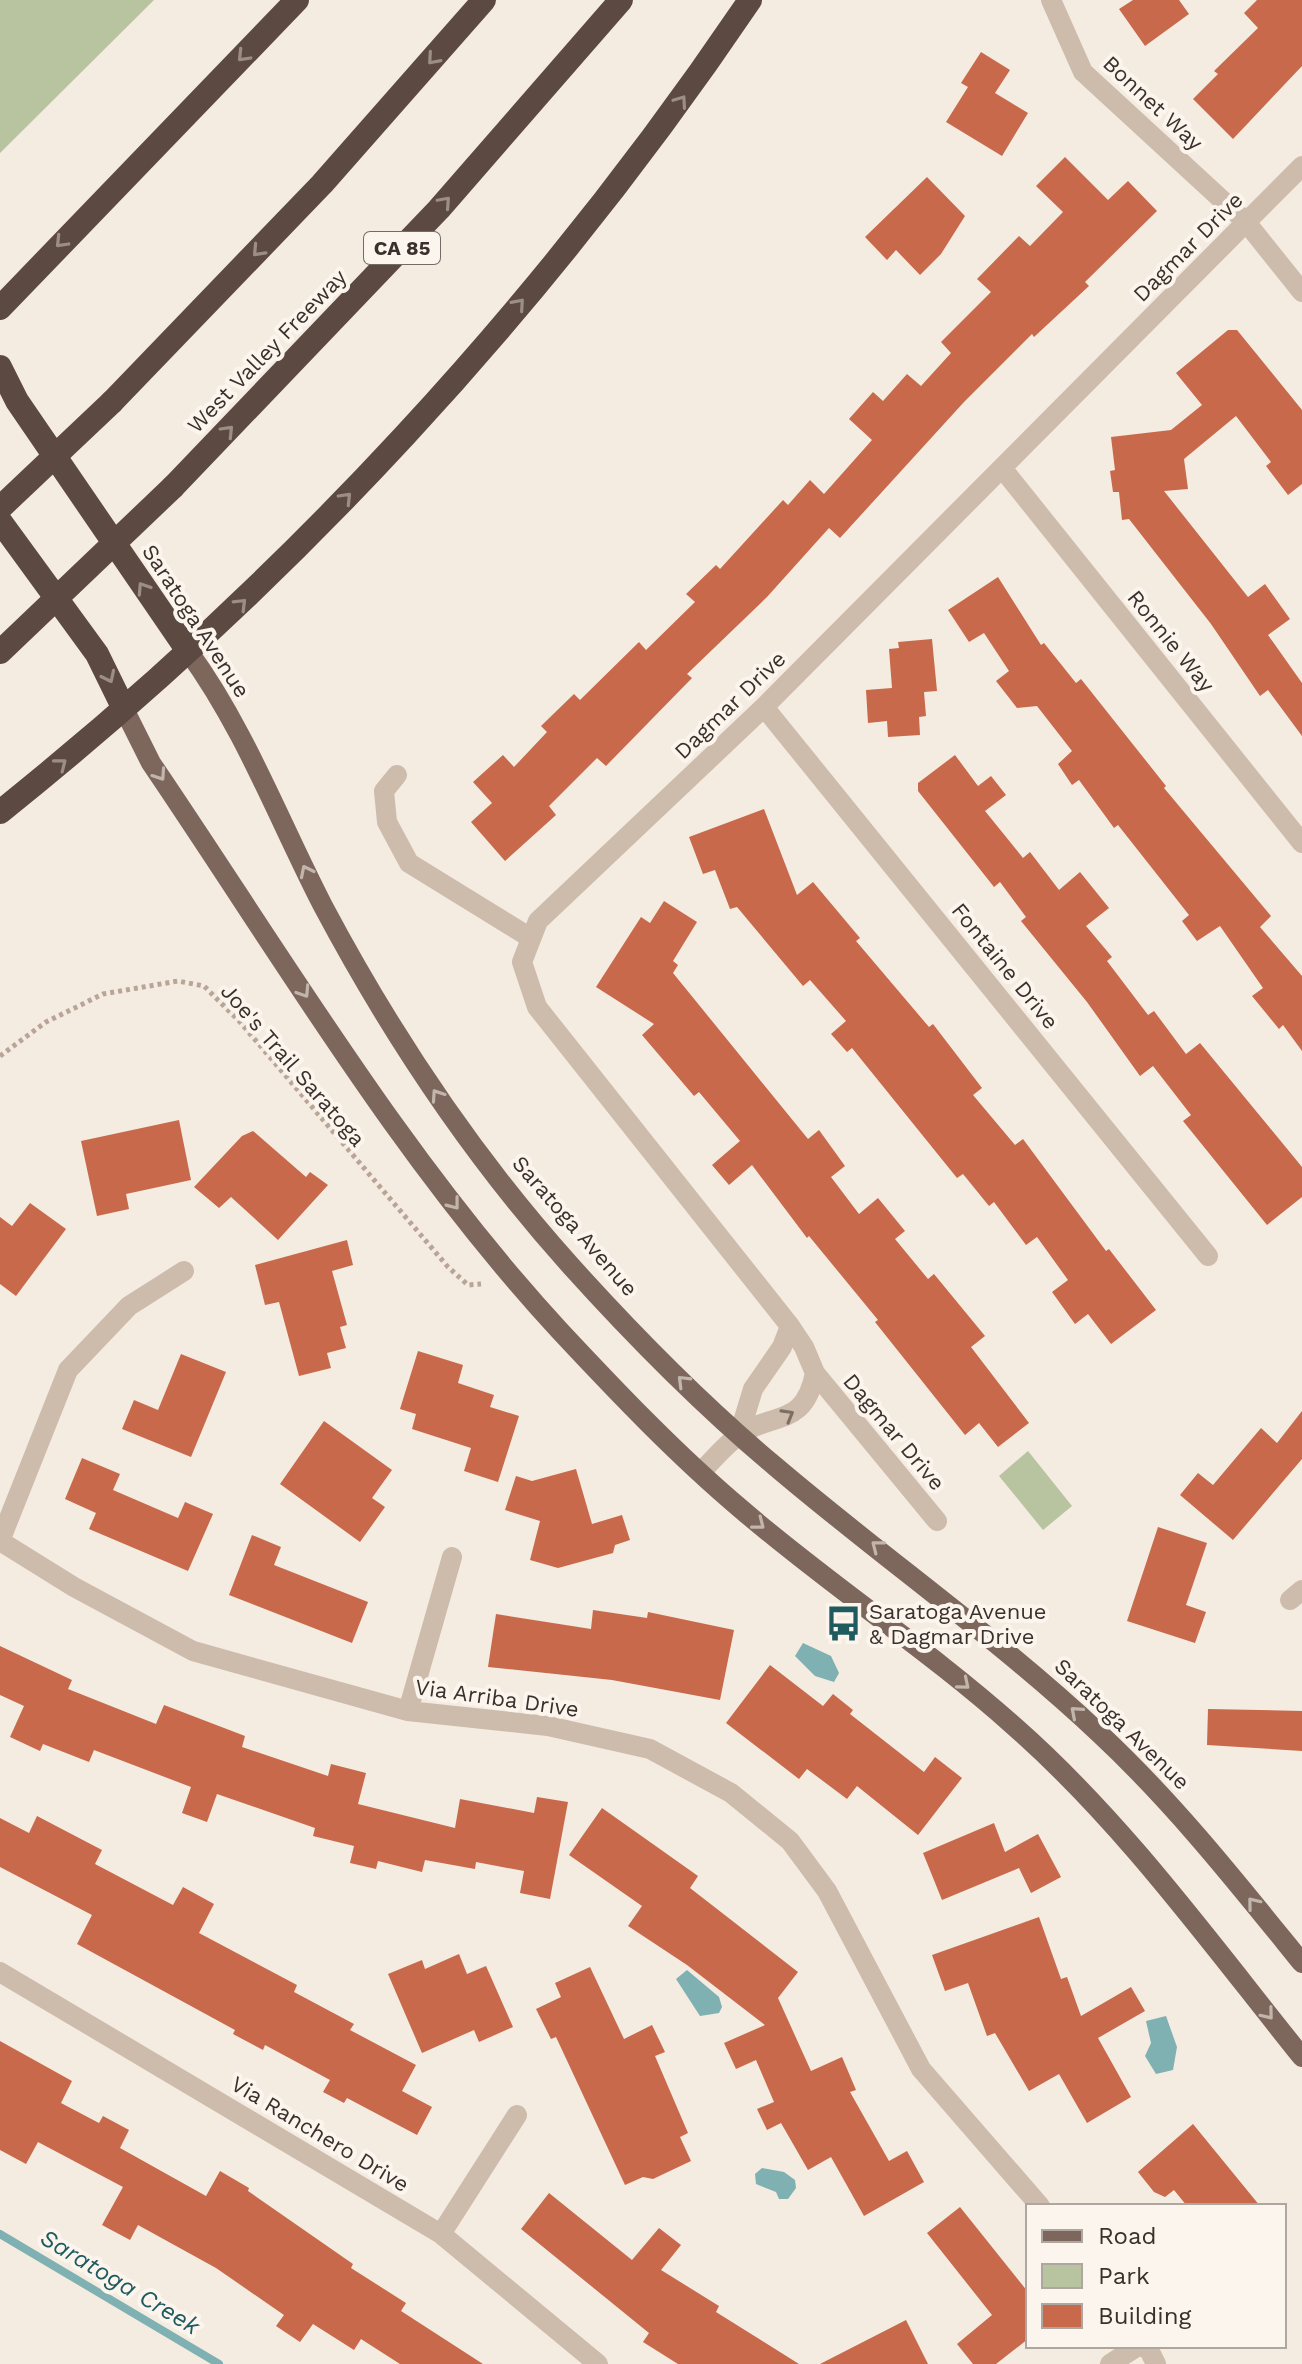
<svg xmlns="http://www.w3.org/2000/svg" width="1302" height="2364" font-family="'Work Sans',sans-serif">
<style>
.green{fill:#b8c4a0}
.water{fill:#7fb0b2}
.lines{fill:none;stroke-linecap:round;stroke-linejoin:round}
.stream{stroke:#7fb0b2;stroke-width:8}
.building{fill:#c8694b}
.path{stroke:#b9a596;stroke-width:5;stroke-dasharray:4 4;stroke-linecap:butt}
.minor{stroke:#cdbbac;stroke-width:20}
.major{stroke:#7d675c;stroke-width:20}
.highway{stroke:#5c4a42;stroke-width:24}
.highway-bridge{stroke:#5c4a42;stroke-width:24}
.oneway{stroke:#9c8e87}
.oneway2{stroke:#c2b5ac}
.oneway3{stroke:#7d6f65}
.labels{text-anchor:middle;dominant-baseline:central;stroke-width:8;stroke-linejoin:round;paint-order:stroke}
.shield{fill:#fbf5ee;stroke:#756b66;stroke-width:2}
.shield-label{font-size:20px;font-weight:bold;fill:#3b302b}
.street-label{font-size:22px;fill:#3b302b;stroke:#fbf5ee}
.poi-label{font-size:22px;fill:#3b302b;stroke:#fbf5ee;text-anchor:start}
.water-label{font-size:24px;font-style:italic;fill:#1f5a5e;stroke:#fbf5ee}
</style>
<rect width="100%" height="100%" fill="#f4ebe1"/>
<path class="green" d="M0,0h154l-154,153z
M1028,1451l44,55 -29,24 -44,-54z"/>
<path class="water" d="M803,1643l28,13 8,17 -5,9 -19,-6 -20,-20z
M687,1970l32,27 3,10 -3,6 -19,3 -24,-37z
M1166,2016l11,31 -4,23 -17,4 -11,-18 6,-13 -5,-22z
M762,2168l22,4 11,8 1,8 -8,11h-9l-3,-7 -20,-8 -1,-10z"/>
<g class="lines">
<path class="stream" d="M0,2234l219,130"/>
</g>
<path class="building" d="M1133,0h46l10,14 -44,32 -26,-37z
M1257,0h45v66l-69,73 -40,-40 25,-25 -4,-3 44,-43 -14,-15z
M981,52l29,18 -15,23 33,20 -26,43 -56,-34 22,-35 -7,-4z
M1065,157l43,43 20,-19 29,30 -72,71 4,4 -55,51 -2,-3 -68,68 -124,136 -11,-10 -62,69 -80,77 5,4 -86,88 -9,-8 -48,48 7,9 -51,46 -34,-39 21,-19 -19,-21 30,-27 11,12 33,-35 -6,-6 33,-32 6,6 59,-58 7,8 49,-48 -9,-8 30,-29 4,4 63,-69 5,5 22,-25 14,14 48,-54 -23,-21 24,-27 10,9 24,-27 14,12 30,-33 -10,-11 50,-50 -14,-13 42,-43 11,10 33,-34 -27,-26z
M927,177l38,39 -24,38 -21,21 -24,-25 -9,10 -22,-23z
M1228,330h9l65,80v74l-14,11 -22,-29 5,-4 -35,-46 -52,43 4,30 -24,2 84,106 17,-13 25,35 -22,16 34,48v53l-34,-46 -8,6 -49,-72 -82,-105 -7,1 -3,-28h-6l-3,-21 5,-1 -4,-33 60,-7 31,-25 -26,-32z
M998,577l43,68 3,-2 32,40 5,-4 85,107 -2,2 107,128 -11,11 42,49v75l-19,-26 -4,4 -27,-33 11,-8 -43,-62 -23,15 -15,-20 7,-6 -71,-90 -4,3 -35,-48 -7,5 -14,-21 14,-13 -35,-45 -20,2 -21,-27 13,-10 -25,-38 -15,9 -21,-32z
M932,639l5,52 -13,1 2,24 -7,1 1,18 -32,2 -1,-16 -19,2 -2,-33 26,-2 -3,-39 10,-1 -1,-6z
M955,755l23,31 13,-10 15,19 -21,16 38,47 7,-6 29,38 21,-18 29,36 -23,18 26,31 -5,4 41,54 6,-4 32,43 14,-11 102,124v30l-35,28 -84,-104 8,-6 -38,-49 -13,10 -53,-74 -66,-81 5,-4 -26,-35 -6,5 -76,-96v-8z
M764,809l33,86 16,-13 47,56 -4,3 73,86 4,-3 49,64 -9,7 42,50 8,-6 83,112 3,-2 47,61 -45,34 -23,-30 -13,10 -23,-32 16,-12 -31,-43 -11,8 -32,-43 -5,4 -26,-32 -6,4 -105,-130 -5,4 -16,-18 15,-13 -36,-41 -7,6 -66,-79 -7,2 -15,-39 -12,4 -14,-37z
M664,901l33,21 -24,39 5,4 -5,8 135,166 11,-9 26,36 -14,11 28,37 19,-16 27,33 -10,8 33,40 6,-5 51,62 -14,11 58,76 -31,24 -19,-24 -14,12 -90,-113 3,-2 -69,-84 -2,2 -55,-73 -23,20 -17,-20 28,-24 -41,-49 -5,4 -52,-61 12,-11 -58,-37 45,-70 9,6z
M179,1120l12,60 -65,14 3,15 -32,7 -16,-75z
M253,1131l53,46 4,-5 18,13 -50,55 -47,-43 -12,11 -25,-21 48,-51z
M30,1203l36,26 -50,67 -16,-12v-67l12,9z
M347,1240l6,25 -21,6 15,54 -7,2 6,21 -19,5 4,15 -32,8 -20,-74 -14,3 -10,-40z
M418,1351l45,14 -5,18 36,12 -4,12 29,9 -21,66 -34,-11 7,-23 -59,-19 4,-15 -16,-5z
M181,1354l45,18 -35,85 -69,-28 12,-29 24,10z
M1302,1411v48l-69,81 -53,-45 18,-22 15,12 48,-57 16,15z
M324,1421l68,49 -20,28 13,9 -25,35 -80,-58z
M82,1458l38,16 -7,16 65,28 7,-16 28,12 -25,57 -99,-42 7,-16 -31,-14z
M576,1469l16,55 30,-9 8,25 -15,5 -2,8 -55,15 -28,-8 10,-39 -35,-11 11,-34 16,5z
M1158,1527l49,16 -21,62 20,7 -11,31 -68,-22z
M252,1535l29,12 -7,18 94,37 -16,41 -123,-48z
M593,1610l54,8 1,-6 86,18 -14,70 -108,-20 -124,-13 8,-53 95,15z
M0,1646l72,34 -4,9 88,35 8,-19 81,31 -3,11 86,29 3,-12 35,9 -8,31 97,24 5,-29 74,14 3,-16 31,5 -18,97 -30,-6 4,-22 -48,-9 -1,7 -50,-9 -3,12 -44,-11 -2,8 -26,-6 4,-17 -41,-10 2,-8 -98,-34 -10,28 -25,-9 9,-26 -97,-37 -5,12 -46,-18 -3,7 -30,-14 14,-31 -24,-11z
M770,1665l53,41 10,-12 20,16 -3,4 74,58 11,-15 27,21 -44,57 -61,-49 -10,13 -40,-30 -8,10 -73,-56z
M1208,1709l94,2v40l-95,-6z
M602,1808l96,68 -8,12 108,84 -20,26 33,73 31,-14 14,33 -6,2 39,69 18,-10 17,31 -60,34 -33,-59 -23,13 -27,-47 -14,7 -10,-21 17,-7 -18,-42 -20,9 -12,-26 41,-18 -78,-60 -59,-39 14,-20 -73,-51z
M37,1816l65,34 -7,14 78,41 10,-18 31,17 -15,29 98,52 -3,7 60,32 -4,6 66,35 -14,26 30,16 -15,28 -70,-37 -3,5 -21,-11 7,-12 -65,-35 -2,5 -30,-16 2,-4 -158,-86 15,-29 -92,-48v-49l29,15z
M994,1823l11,29 33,-18 23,43 -30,16 -12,-25 -77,32 -19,-47z
M1039,1917l22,62 6,-2 14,39 50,-29 14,24 -47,27 33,59 -44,26 -28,-49 -30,17 -34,-58 -8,3 -19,-53 -23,8 -13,-36z
M459,1954l8,20 19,-8 27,61 -34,15 -5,-12 -52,23 -34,-79 34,-14 3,9z
M590,1967l34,72 28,-14 13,27 -10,4 33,77 -8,4 11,24 -38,18 -10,-2 -18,8 -69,-148 -5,2 -15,-30 25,-12 -6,-14z
M0,2041l72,40 -11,22 38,20 4,-7 26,14 -9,18 86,48 14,-25 29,17 -1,3 105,73 -2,4 55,35 -5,8 82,53h-83l-39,-25 -7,11 -41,-26 -13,18 -24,-16 8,-11 -68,-47 -78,-43 -8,15 -28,-15 21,-38 -85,-45 -12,22 -26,-14z
M1193,2124l67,82h-73l-13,-16 -9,7 -11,-5 -16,-20z
M549,2193l83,67 27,-32 22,17 -20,25 58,36 -3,6 83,52h-121l-35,-22 6,-9 -128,-104z
M960,2207l68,85v47l-32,25h-23l-16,-20 35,-29 -65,-82z
M906,2320l22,44h-108z"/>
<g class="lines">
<path class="path" d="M0,1056l46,-34 57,-28 75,-13 26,5 36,36 208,245 20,18 13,-1"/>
<path class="minor" d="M1051,0l32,72 163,150 56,70
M1002,468l300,375
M764,707l444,549
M397,775l-13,16 3,31 22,41 120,74
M739,1435l14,-46 29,-42 8,-21
M701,1472c12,-12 23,-26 37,-36 34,-25 66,-7 77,-63
M937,1521l-122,-148 -11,-26 -14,-21 -253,-319 -15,-45 16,-41 226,-214 538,-541
M0,1541l74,46 119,64 215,60 140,15 102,23 81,44 59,48 37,50 94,178 119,137
M0,1541l68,-171 61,-64 55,-35
M1290,1600l12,-10
M408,1711l44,-154
M0,1972l441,262 157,130
M441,2234l76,-119
M1147,2346l9,18
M1110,2364l28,-18"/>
<path class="major" d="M188,651c57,78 91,170 135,255 68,128 150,251 247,359 64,71 133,141 206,202 107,91 222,171 324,267 75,70 138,150 202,229
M123,707l28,56c131,193 250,396 409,568 57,61 117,124 181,178 88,76 187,140 274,218 109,96 196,217 287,330"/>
<path class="highway" d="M0,308l297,-308
M0,367l17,34 171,250
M112,402l210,-218 162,-184
M173,487l266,-278 182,-209
M0,521l97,133 26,53
M0,812c288,-230 543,-505 750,-812"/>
<path class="highway-bridge" d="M0,508l112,-106
M0,652l173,-165"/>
</g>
<defs><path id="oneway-chevron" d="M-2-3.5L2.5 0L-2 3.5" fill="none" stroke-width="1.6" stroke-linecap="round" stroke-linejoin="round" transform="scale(2)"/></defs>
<g class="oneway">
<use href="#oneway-chevron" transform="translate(243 56) rotate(134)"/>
<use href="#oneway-chevron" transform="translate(433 59) rotate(131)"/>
<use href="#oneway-chevron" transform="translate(681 101) rotate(-55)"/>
<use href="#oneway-chevron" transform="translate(445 202) rotate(-48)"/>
<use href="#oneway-chevron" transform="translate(61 242) rotate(134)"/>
<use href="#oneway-chevron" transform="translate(258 251) rotate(133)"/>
<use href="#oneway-chevron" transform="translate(519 304) rotate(-49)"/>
<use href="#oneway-chevron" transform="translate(228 431) rotate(-46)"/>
<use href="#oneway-chevron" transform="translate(346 498) rotate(-46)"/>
<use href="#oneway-chevron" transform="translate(143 588) rotate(-123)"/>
<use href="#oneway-chevron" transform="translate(241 604) rotate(-45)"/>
<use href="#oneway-chevron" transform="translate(109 677) rotate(64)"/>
<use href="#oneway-chevron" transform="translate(61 764) rotate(-38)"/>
</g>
<g class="oneway2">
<use href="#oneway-chevron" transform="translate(160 775) rotate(56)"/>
<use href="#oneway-chevron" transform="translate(306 871) rotate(-116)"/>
<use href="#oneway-chevron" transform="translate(304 992) rotate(57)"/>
<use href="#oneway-chevron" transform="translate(437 1095) rotate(-124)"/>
<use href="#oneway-chevron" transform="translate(454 1204) rotate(52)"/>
<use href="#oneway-chevron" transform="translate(683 1381) rotate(-135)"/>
<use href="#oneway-chevron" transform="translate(759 1524) rotate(38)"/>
<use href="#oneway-chevron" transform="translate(877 1546) rotate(-142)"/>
<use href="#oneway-chevron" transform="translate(964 1684) rotate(40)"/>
<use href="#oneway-chevron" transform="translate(1076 1712) rotate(-139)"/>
<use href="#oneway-chevron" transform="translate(1253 1903) rotate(-129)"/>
<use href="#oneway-chevron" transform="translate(1268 2014) rotate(51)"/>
</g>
<use class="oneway3" href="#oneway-chevron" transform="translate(788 1415) rotate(-30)"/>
<defs>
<symbol id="bus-bare" viewBox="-9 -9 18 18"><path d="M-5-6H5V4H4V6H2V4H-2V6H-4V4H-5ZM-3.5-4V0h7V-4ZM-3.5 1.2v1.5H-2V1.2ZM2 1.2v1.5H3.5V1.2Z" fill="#1f5a5e" stroke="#fbf5ee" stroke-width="2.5" paint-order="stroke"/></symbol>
</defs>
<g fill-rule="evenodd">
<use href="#bus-bare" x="818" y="1598" width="51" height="51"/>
</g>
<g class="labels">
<rect class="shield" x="364" y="232" width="76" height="32" rx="6"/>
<g class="shield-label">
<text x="402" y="248">CA 85</text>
</g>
<g class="street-label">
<text transform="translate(1153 103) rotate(43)">Bonnet Way</text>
<text transform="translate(1188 247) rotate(-45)">Dagmar Drive</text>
<text transform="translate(267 351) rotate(-46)">West Valley Freeway</text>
<text transform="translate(196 621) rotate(57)">Saratoga Avenue</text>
<text transform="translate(1171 641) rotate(51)">Ronnie Way</text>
<text transform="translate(730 705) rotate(-44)">Dagmar Drive</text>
<text transform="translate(1005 966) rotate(51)">Fontaine Drive</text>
<text transform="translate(293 1065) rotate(49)">Joe's Trail Saratoga</text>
<text transform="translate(575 1226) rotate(49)">Saratoga Avenue</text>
<text transform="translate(894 1432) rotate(50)">Dagmar Drive</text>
<text transform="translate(497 1698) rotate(8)">Via Arriba Drive</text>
<text transform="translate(1122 1724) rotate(44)">Saratoga Avenue</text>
<text transform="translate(320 2134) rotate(31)">Via Ranchero Drive</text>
</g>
<g class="poi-label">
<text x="869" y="1611">Saratoga Avenue<tspan x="869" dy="25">&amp; Dagmar Drive</tspan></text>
</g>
<g class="water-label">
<text transform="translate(120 2282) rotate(31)">Saratoga Creek</text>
</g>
</g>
<rect x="1026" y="2204" width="260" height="144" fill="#fbf5ee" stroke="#aea6a0" stroke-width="2"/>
<rect x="1042" y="2230" width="40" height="12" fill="#7d675c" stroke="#aea6a0" stroke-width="2"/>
<text x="1098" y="2244" font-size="24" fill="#3b302b">Road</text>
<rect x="1042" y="2264" width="40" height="24" fill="#b8c4a0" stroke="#aea6a0" stroke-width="2"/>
<text x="1098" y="2284" font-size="24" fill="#3b302b">Park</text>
<rect x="1042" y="2304" width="40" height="24" fill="#c8694b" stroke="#aea6a0" stroke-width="2"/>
<text x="1098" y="2324" font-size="24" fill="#3b302b">Building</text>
</svg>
